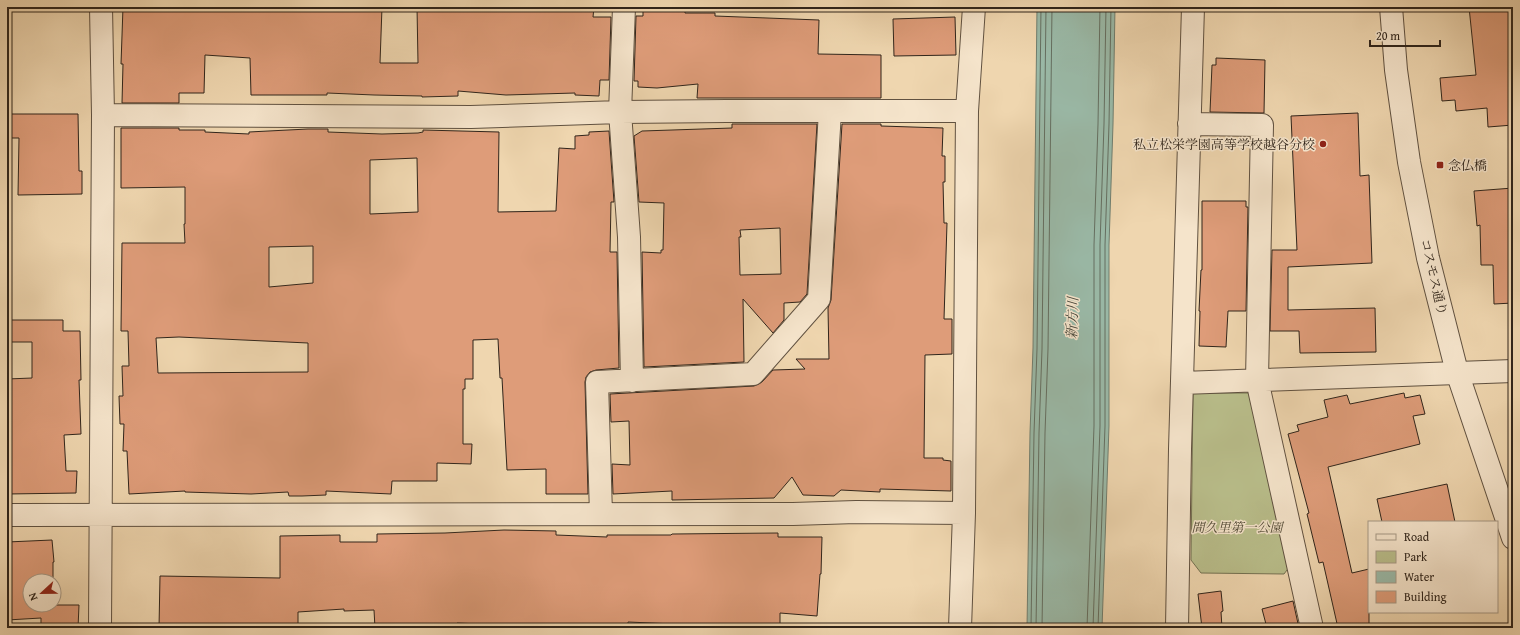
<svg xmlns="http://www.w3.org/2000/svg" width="1520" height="635" font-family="'Gentium Book Plus','Noto Serif JP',serif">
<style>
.green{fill:#b9be8b;stroke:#747253}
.water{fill:#9ab9a7;stroke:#707e6f}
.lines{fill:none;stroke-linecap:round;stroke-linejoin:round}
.shore{stroke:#656f61;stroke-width:1}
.building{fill:#de9c79;stroke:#30251b;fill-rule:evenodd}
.minor-casing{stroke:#605140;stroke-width:24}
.tertiary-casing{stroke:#605140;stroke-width:24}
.minor{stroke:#f5e4cb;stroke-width:22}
.tertiary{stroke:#f5e4cb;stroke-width:22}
.poi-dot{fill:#8f2418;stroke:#f5e4cb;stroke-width:1.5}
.labels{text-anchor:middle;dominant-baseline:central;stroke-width:3;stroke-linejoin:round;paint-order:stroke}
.poi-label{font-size:13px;fill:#30251b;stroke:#f5e4cb;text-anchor:end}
.street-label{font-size:13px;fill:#30251b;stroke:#f5e4cb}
.park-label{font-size:13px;font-style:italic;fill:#524b37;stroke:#f5e4cb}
.water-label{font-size:14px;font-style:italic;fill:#4a4a3e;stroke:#f5e4cb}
</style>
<rect width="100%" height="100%" fill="#efd6af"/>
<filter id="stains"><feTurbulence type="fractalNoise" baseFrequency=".005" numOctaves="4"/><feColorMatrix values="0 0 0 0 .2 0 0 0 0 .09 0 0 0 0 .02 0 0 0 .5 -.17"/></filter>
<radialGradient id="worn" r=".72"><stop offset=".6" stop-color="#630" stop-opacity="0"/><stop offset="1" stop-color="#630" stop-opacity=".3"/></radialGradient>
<path class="green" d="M1193,393h59l41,169 -9,12 -83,-1 -10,-13z"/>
<path class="water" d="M1037,7h78l-2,117 -4,121v181l-7,202h-75l3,-195 3,-85z"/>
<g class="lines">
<path class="shore" d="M1031,628l3,-195 3,-84 4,-342
M1036,628l3,-195 3,-84 4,-342
M1042,628l3,-195 3,-84 4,-342
M1087,628l7,-202v-181l4,-121 2,-117
M1093,628l7,-202v-181l4,-121 2,-117
M1098,628l7,-202v-181l4,-121 2,-117"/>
</g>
<path class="building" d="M123,7h259l-2,56h38l-1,-56h44v3h46v-3h87l-1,10h18l-2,63h-9l-1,16 -24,-1v-2l-69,2 -48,-4v5l-36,1v-1l-48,-1 -47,-2v2h-76l-1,-37 -45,-3 -1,38h-25v10h-57l1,-39h-2z
M643,7h42v6h30v3l104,4 -1,34 63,1v43h-184l1,-14 -41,4 -19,-1v-6h-4l2,-65h7z
M1469,7h44v118l-25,2 -1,-19 -31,3 -1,-11 -13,1 -2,-23 36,-3z
M955,17l1,38 -62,1 -1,-37z
M1216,58l49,2 -1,53 -54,-1 2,-47h4z
M1358,113l2,63 9,-1 3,88 -84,4v43l87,-2 1,44 -76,1 -1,-22h-29l2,-81h25l-6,-134z
M7,114h71l1,57h3v23l-64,1 1,-57h-12z
M732,124h85l-10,170 -7,8 -16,1v17l-11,13 -30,-34 1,63 -100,5 -2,-115 19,1v-3h2l1,-47 -25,-1 -5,-66 8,-5 90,-3zM780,228l1,46 -41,1 -1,-38h2l-1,-7z
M842,124h39v2l62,2 -1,28h3v26h-2l1,41h3l-3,96h8v35l-27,1 -1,103h19v2l8,1v30l-71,-2v3l-39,-2 -7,6 -31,-1 -11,-18 -18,21 -102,2v-9l-59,3 -1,-30 18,1 -1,-44 -18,1 -1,-28 144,-8 8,-4 11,-12 32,-1 -9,-10h33l-1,-51 3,-8z
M121,128h58v2h26v2l44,2v-2l59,-3h20v3l54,2 36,-1 5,-1v-2l76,2 -1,80 58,-1 3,-63 16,1v-13l14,-1v-3l20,-1 5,71h-3l-1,50h7l2,116 -23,2 -6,2 -4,5 -1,5 3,112h-42v-25l-39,1 -5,-92h-2l-2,-39 -25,1v39h-8v10h-2v55h9l-1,20 -34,-1v18h-45l-1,13 -65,-3v4l-24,1h-13l-1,-4 -37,2 -66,-2v-1l-56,3 -2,-43h-4l1,-27h-4l-1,-28h4l-1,-30h7l-1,-35h-7l1,-88h63l-1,-19h1v-37l-64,1zM417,158l1,54 -48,2v-54zM313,246v37l-44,4v-40zM179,337l129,6v29l-150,1 -2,-35z
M1513,188v115l-19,1 -1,-39h-12l-1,-40 -3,1 -3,-35z
M1202,201h44v6h2l-2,104h-18l-2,36 -27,-1 1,-35h-1l2,-41h1z
M7,320h56v11h17l1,49h-2l2,54 -17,1 2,36h11l-1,22 -69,1v-115l25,-1v-36h-25z
M1404,393l1,5 15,-3 5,19 -12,2 7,28 -92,23 24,106 17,-4v59h-31l-15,-66 -4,1 -12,-49 2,-1 -21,-79 11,-3 -2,-6 31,-8 -4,-17 23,-5 3,9z
M1447,484l8,38h-73l-5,-23z
M504,530l52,1v4l51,2v-2h64l1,-1 106,-1v4h44l-1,37h-1l-3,42 -37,-3v11l-25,1v3h-81v-4l-46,-2v6h-125v-3l-46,-2v5h-82l-1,-18 -30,1v-2l-46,3v16h-139l1,-52 120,2v-42l60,-1v7h37v-8l68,-1z
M52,540l2,22h-1v19h-23v24h49l-1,23h-37v-10l-34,2v-78z
M1221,591l2,20 -2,1 1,16h-20l-4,-34z
M1293,601l6,27h-32l-5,-19z"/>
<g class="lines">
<defs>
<path id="minor" d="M624,7l-4,105 9,125 3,144
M103,115l368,2 149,-5 107,-1h240
M1189,124l73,1 -5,255 55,248
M1182,383l331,-12
M601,514l-4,-132 156,-8 66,-75 11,-188
M7,515l786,-1 63,-2 108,1
M100,628l3,-513 -2,-108
M960,628l4,-115 3,-402 7,-104
M1177,628l3,-179 13,-442"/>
<path id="tertiary" d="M1391,7l5,63 13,92 19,96 29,114 56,166"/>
</defs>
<use href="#minor" class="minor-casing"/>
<use href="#tertiary" class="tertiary-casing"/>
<use href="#minor" class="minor"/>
<use href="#tertiary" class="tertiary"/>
</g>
<g class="poi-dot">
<circle cx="1323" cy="144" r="4"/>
<rect x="1436" y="161" width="8" height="8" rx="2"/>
</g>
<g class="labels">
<g class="poi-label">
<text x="1315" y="144">私立松栄学園高等学校越谷分校</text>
<text x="1448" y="165" text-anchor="start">念仏橋</text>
</g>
<g class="street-label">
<text transform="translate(1434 277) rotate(77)">コスモス通り</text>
</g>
<g class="park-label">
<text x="1237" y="527">間久里第一公園</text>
</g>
<g class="water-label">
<text transform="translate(1072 318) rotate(-88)">新方川</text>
</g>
</g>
<rect width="1520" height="635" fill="none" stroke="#efd6af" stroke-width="24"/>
<rect x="8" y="8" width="1504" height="619" fill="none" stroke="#30251b" stroke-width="2"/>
<rect x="12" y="12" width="1496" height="611" fill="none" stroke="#30251b"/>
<rect x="1368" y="521" width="130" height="92" fill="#f5e4cb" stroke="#a69885"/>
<rect x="1376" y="534" width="20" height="6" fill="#f5e4cb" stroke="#a69885"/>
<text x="1404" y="541" font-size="12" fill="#30251b">Road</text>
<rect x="1376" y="551" width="20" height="12" fill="#b9be8b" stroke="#a69885"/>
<text x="1404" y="561" font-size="12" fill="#30251b">Park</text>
<rect x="1376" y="571" width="20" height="12" fill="#9ab9a7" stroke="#a69885"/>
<text x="1404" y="581" font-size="12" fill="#30251b">Water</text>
<rect x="1376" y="591" width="20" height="12" fill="#de9c79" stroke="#a69885"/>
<text x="1404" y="601" font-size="12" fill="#30251b">Building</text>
<g transform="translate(42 593) rotate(248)"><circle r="19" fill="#f5e4cb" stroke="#a69885"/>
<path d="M0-3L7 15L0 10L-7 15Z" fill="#8f2418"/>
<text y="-6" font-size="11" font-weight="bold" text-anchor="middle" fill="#30251b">N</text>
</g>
<path d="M1370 40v6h70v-6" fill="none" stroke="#30251b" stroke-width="2"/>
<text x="1376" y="40" font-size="12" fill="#30251b" stroke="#f5e4cb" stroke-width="3" paint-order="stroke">20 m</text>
<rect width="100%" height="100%" filter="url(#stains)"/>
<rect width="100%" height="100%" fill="url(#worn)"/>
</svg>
